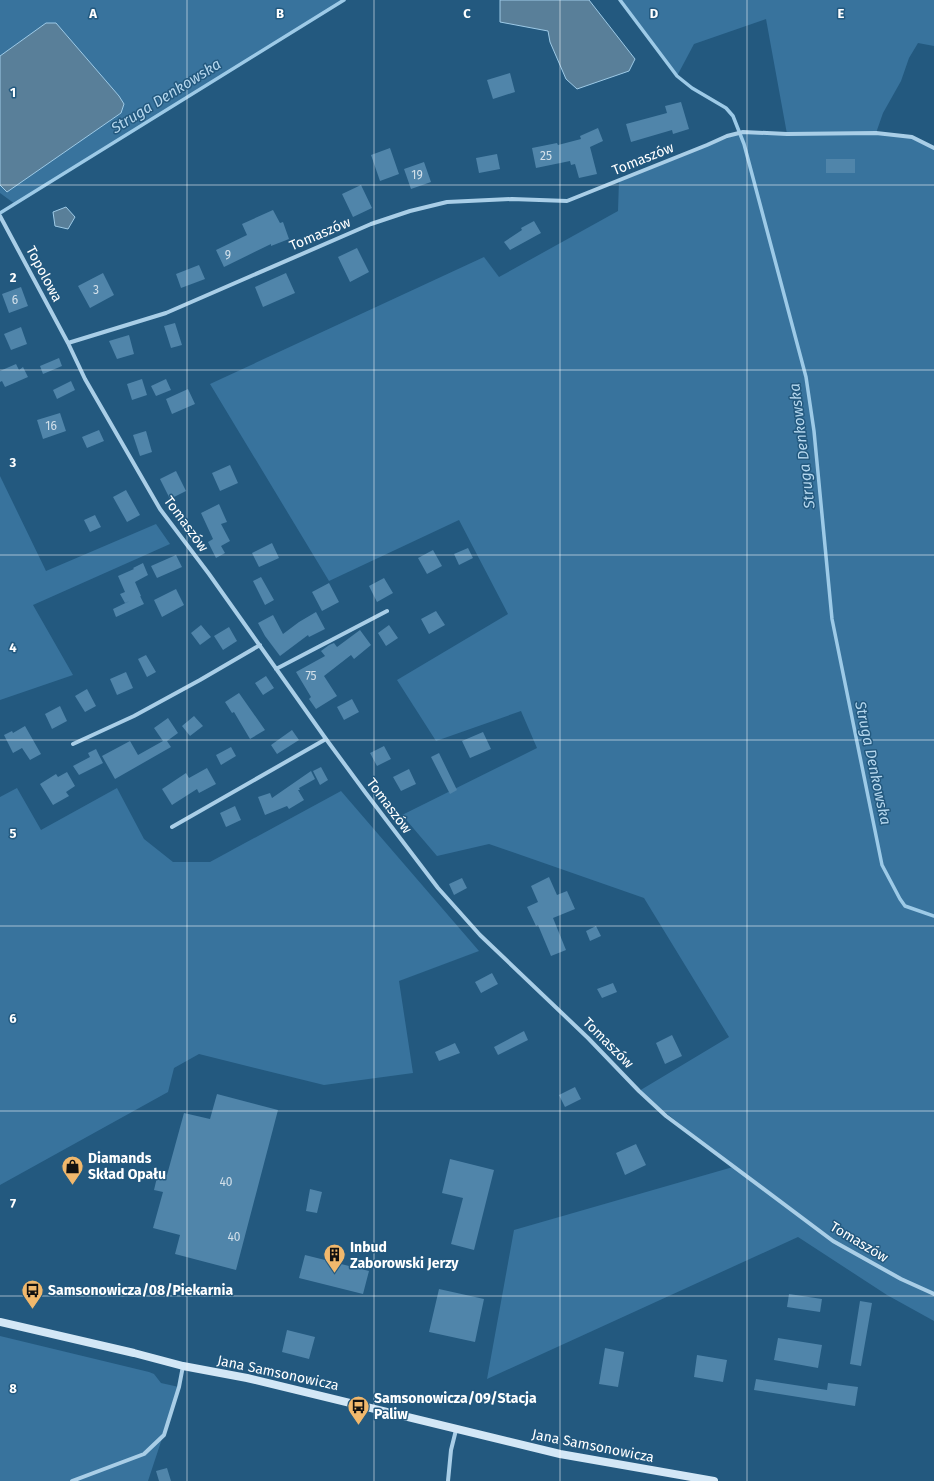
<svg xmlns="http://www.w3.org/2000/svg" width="934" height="1481" font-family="'Fira Sans',sans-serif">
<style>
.green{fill:#38739d}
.water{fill:#597f99;stroke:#9dcae7}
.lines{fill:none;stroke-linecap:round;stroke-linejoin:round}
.stream{stroke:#9dcae7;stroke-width:3.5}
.building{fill:#5085aa}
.minor{stroke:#a9cee7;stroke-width:4}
.secondary{stroke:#d3e7f6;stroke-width:8}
.grid{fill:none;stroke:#fff;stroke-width:1;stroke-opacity:0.55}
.labels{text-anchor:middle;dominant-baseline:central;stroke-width:3;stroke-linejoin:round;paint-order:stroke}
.number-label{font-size:12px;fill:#d3e0ea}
.street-label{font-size:14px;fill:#fff;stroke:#23597f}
.poi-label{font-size:14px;font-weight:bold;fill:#fff;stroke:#23597f;text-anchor:start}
.water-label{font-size:15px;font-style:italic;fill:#b5d7ee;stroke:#23597f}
.grid-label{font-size:13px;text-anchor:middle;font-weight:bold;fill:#fff;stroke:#23597f;stroke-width:3;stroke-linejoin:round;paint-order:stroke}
</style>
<rect width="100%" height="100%" fill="#23597f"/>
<path class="green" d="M0,0h344l-329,204 -15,-11z
M620,0h314v46l-16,-3 -9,15 -8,23 -18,32 -7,20 36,4 22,11v1173l-47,-26 -89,-58 -311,142 27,-149 219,-63 -94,-76 90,-54 -85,-139 -155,-54 -52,12 -35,-41 135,-67 -16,-37 -85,30 -39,-61 111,-66 -49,-94 -130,61 -119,-197 274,-127 15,20 119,-66 1,-31 124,-48 44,2 -21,-115 -72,25 -17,32z
M0,476l46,95 110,-47 14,20 -137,61 40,70 -73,25z
M17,788l24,42 76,-42 27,51 29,23h37l131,-71 138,160 -80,30 14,92 -89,12 -125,-31 -25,14 -6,24 -168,93v-388z
M0,1336l149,36 5,2 7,9 18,4 -31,94h-148z"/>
<path class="water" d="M500,0h89l46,59 -6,12 -52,18 -11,-10 -16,-37 -2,-11 -48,-9z
M46,23h10l63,73 5,8 -3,9 -114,79 -7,-7v-129z
M66,207l9,10 -7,12 -13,-3 -2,-14z"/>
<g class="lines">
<path class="stream" d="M620,0l57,76 15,12 34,20 7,8 11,28 62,233 8,54 18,188 50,246 18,34 5,7 29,10
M0,213l344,-213"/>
</g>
<path class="building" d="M510,73l5,19 -22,7 -6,-19z
M681,102l8,27 -16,5 -1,-4 -41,12 -5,-18 41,-11 -2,-7z
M598,128l5,13 -13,6 7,27 -18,4 -4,-14 -4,1 -1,-4 -34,7 -4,-20 25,-5 1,2 23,-6 -1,-3z
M390,148l9,26 -19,7 -9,-26z
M497,154l3,15 -21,4 -3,-15z
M826,159h29v14h-29z
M424,162l7,20 -20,7 -7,-20z
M361,185l11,23 -19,9 -11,-23z
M273,210l7,13 3,-1 6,17 -18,7v-2l-47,23 -8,-17 31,-15 -5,-11z
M534,221l7,12 -31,17 -6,-8 18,-12 -1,-2z
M357,248l12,24 -19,10 -12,-25z
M199,265l6,14 -24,9 -5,-14z
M103,273l11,22 -24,13 -12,-22z
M286,273l9,20 -32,14 -8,-20z
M21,287l7,19 -19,7 -7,-19z
M175,323l7,22 -11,3 -7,-22z
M21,327l6,17 -16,6 -7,-16z
M129,335l5,19 -17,5 -8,-18z
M59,358l3,8 -19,8 -3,-8z
M16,364l3,6 4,-3 5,10 -23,10 -3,-6 -2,1v-11z
M142,379l5,16 -15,5 -5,-16z
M166,379l5,11 -15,6 -5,-10z
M71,381l4,9 -18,9 -4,-9z
M188,389l7,15 -23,10 -6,-15z
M60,413l6,18 -23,8 -6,-19z
M99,430l5,11 -17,7 -5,-11z
M146,431l6,21 -12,4 -7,-21z
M230,465l8,18 -18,8 -8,-18z
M176,471l10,20 -16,8 -10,-20z
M126,490l14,25 -13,7 -14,-25z
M219,504l8,18 -6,2 9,17 -9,5 4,7 -9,5 -8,-16 5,-3 -12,-26z
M95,515l6,12 -11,5 -6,-12z
M272,543l7,15 -20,9 -7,-14z
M468,548l5,10 -14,7 -5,-11z
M433,550l9,16 -15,8 -9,-16z
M176,555l6,12 -25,11 -6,-12z
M143,563l5,12 -13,7 6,14 -16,7 -5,-9 5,-2 -7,-16 16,-7 -1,-1z
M261,577l13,23 -9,5 -12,-24z
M384,578l9,15 -16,9 -8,-16z
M329,583l10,19 -17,9 -10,-19z
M176,589l8,16 -22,12 -8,-17z
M140,596l4,8 -28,13 -3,-8z
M436,611l9,14 -16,9 -8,-15z
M316,612l9,17 -16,8 -1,-2 -28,21 -15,-20 -7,-13 15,-8 10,19 16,-12z
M201,625l10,12 -11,8 -9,-12z
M389,625l9,13 -12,8 -8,-13z
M229,627l8,14 -14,9 -9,-14z
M360,630l11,15 -17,14 -3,-4 -27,21 13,20 -21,13 -7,-10 2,-2 -15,-25 29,-16 -4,-5 8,-6 5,-2 3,4z
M146,655l10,17 -9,5 -9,-18z
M126,672l7,16 -16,7 -7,-16z
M266,676l8,12 -11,7 -8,-12z
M87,689l9,17 -11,6 -10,-16z
M239,693l26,37 -15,9 -16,-27 -2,1 -7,-11z
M352,699l7,13 -15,8 -7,-13z
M60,706l7,15 -15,8 -7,-15z
M194,716l9,10 -13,10 -8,-10z
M168,718l10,15 -11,8 4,6 -56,32 -13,-23 28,-15 8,14 25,-14 -9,-13z
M25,726l16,28 -11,6 -8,-12 -9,5 -9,-18 8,-4 1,2z
M292,730l7,10 -22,14 -6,-9z
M483,732l8,17 -21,9 -8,-17z
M384,746l7,13 -14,7 -7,-13z
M231,747l5,9 -15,9 -5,-10z
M96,749l7,14 -24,12 -6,-9 17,-9 -2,-4z
M439,753l18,37 -7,4 -19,-37z
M321,767l7,13 -8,5 -7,-14z
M207,768l9,16 -17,9 -2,-4 -25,16 -10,-16 24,-16 3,5z
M409,769l7,15 -15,7 -8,-14z
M311,771l4,8 -16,9 1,2h-2l6,10 -15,9 -2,-3 -22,9 -7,-18 12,-4 2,5z
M67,772l8,14 -9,6 3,4 -16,9 -13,-21 16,-10 2,3z
M235,806l6,14 -15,7 -6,-14z
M549,877l8,18 10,-4 8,18 -22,9 13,32 -15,6 -13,-31 -2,1 -9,-19 11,-5 -7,-16z
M462,878l5,10 -13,7 -5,-11z
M596,926l5,10 -11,5 -4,-10z
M492,973l6,11 -17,9 -6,-11z
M613,983l4,9 -15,6 -5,-9z
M524,1031l4,9 -30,15 -4,-8z
M672,1035l10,21 -17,8 -9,-21z
M455,1043l5,10 -21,8 -4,-9z
M575,1087l6,12 -16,8 -6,-12z
M217,1094l61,16 -42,160 -61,-16 5,-19 -27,-7 10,-36 -9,-2 4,-17 9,2 17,-62 26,6z
M636,1144l10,21 -21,10 -9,-22z
M450,1159l44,11 -20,80 -23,-6 12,-46 -21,-5z
M310,1189l12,3 -5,21 -11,-2z
M305,1255l64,16 -6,23 -64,-16z
M439,1289l45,10 -9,43 -46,-10z
M789,1294l33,5 -2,13 -33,-5z
M860,1301l12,2 -11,63 -11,-2z
M287,1330l28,7 -6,22 -27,-7z
M778,1338l44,7 -4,23 -44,-8z
M605,1348l19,4 -6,35 -19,-3z
M697,1355l30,5 -4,22 -29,-5z
M756,1379l71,11 1,-7 30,4 -3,19 -101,-16z
M167,1468l4,13h-12l-3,-10z"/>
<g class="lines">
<path class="minor" d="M0,216l68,127 17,36 75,130 49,65 117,165
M68,343l98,-30 205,-89 39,-13 37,-9 65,-3 55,2 140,-56 20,-9 16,-4 44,2 89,-1 36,4 22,11
M276,669l111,-58
M73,744l61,-28 66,-36 60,-35
M172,827l154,-88 39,53 73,96 42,47 108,103 51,53 27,25 167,125 68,38 33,15
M72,1481l72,-27 20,-19 15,-48 4,-21
M448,1481l3,-31 5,-20"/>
<path class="secondary" d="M0,1322l134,31 49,13 64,12 313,76 154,27"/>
</g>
<path class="grid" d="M187,0v1481M374,0v1481M560,0v1481M747,0v1481M0,185h934M0,370h934M0,555h934M0,740h934M0,926h934M0,1111h934M0,1296h934"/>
<defs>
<symbol id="shop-pin" viewBox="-11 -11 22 30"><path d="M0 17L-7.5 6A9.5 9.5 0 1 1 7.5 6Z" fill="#f1b86c" stroke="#23597f"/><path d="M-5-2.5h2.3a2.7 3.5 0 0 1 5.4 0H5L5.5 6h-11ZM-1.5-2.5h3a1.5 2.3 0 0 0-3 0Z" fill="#111"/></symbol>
<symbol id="building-pin" viewBox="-11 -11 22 30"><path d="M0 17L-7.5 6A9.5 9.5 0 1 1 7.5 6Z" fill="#f1b86c" stroke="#23597f"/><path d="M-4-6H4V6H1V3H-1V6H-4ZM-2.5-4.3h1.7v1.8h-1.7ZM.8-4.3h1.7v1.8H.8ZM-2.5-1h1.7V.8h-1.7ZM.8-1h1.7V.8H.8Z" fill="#111"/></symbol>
<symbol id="bus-pin" viewBox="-11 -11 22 30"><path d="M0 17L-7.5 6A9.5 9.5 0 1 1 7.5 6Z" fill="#f1b86c" stroke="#23597f"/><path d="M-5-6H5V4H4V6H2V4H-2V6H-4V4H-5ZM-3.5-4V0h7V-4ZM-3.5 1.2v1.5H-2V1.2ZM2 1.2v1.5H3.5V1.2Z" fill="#111"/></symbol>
</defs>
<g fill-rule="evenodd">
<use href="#shop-pin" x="60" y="1154" width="25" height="34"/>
<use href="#building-pin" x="322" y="1242" width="25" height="34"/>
<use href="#bus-pin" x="20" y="1278" width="25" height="34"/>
<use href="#bus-pin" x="346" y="1394" width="25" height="34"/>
</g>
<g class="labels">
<g class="number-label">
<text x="546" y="156">25</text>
<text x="417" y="175">19</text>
<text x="228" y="255">9</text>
<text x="96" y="290">3</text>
<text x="15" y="300">6</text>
<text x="51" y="426">16</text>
<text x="311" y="676">75</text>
<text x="226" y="1182">40</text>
<text x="234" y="1237">40</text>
</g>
<g class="street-label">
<text transform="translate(643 159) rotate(-22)">Tomaszów</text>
<text transform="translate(320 234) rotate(-23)">Tomaszów</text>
<text transform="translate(44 274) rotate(62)">Topolowa</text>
<text transform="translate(186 524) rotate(54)">Tomaszów</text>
<text transform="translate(389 806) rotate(53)">Tomaszów</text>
<text transform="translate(608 1043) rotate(45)">Tomaszów</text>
<text transform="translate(859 1242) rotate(31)">Tomaszów</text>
<text transform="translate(278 1373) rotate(12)">Jana Samsonowicza</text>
<text transform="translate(593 1446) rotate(11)">Jana Samsonowicza</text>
</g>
<g class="poi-label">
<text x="88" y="1158">Diamands<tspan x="88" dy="16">Skład Opału</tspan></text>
<text x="350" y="1247">Inbud<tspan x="350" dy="16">Zaborowski Jerzy</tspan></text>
<text x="48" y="1290">Samsonowicza/08/Piekarnia</text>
<text x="374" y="1398">Samsonowicza/09/Stacja<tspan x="374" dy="16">Paliw</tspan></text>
</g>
<g class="water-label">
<text transform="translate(166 96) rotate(-32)">Struga Denkowska</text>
<text transform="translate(802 446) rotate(-97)">Struga Denkowska</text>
<text transform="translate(873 763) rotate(78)">Struga Denkowska</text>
</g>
</g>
<g class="grid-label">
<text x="93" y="18">A</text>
<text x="280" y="18">B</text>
<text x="467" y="18">C</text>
<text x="654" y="18">D</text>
<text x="841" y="18">E</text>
<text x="13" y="97">1</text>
<text x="13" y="282">2</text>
<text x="13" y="467">3</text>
<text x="13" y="652">4</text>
<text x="13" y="838">5</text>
<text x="13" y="1023">6</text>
<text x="13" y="1208">7</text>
<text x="13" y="1393">8</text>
</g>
</svg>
